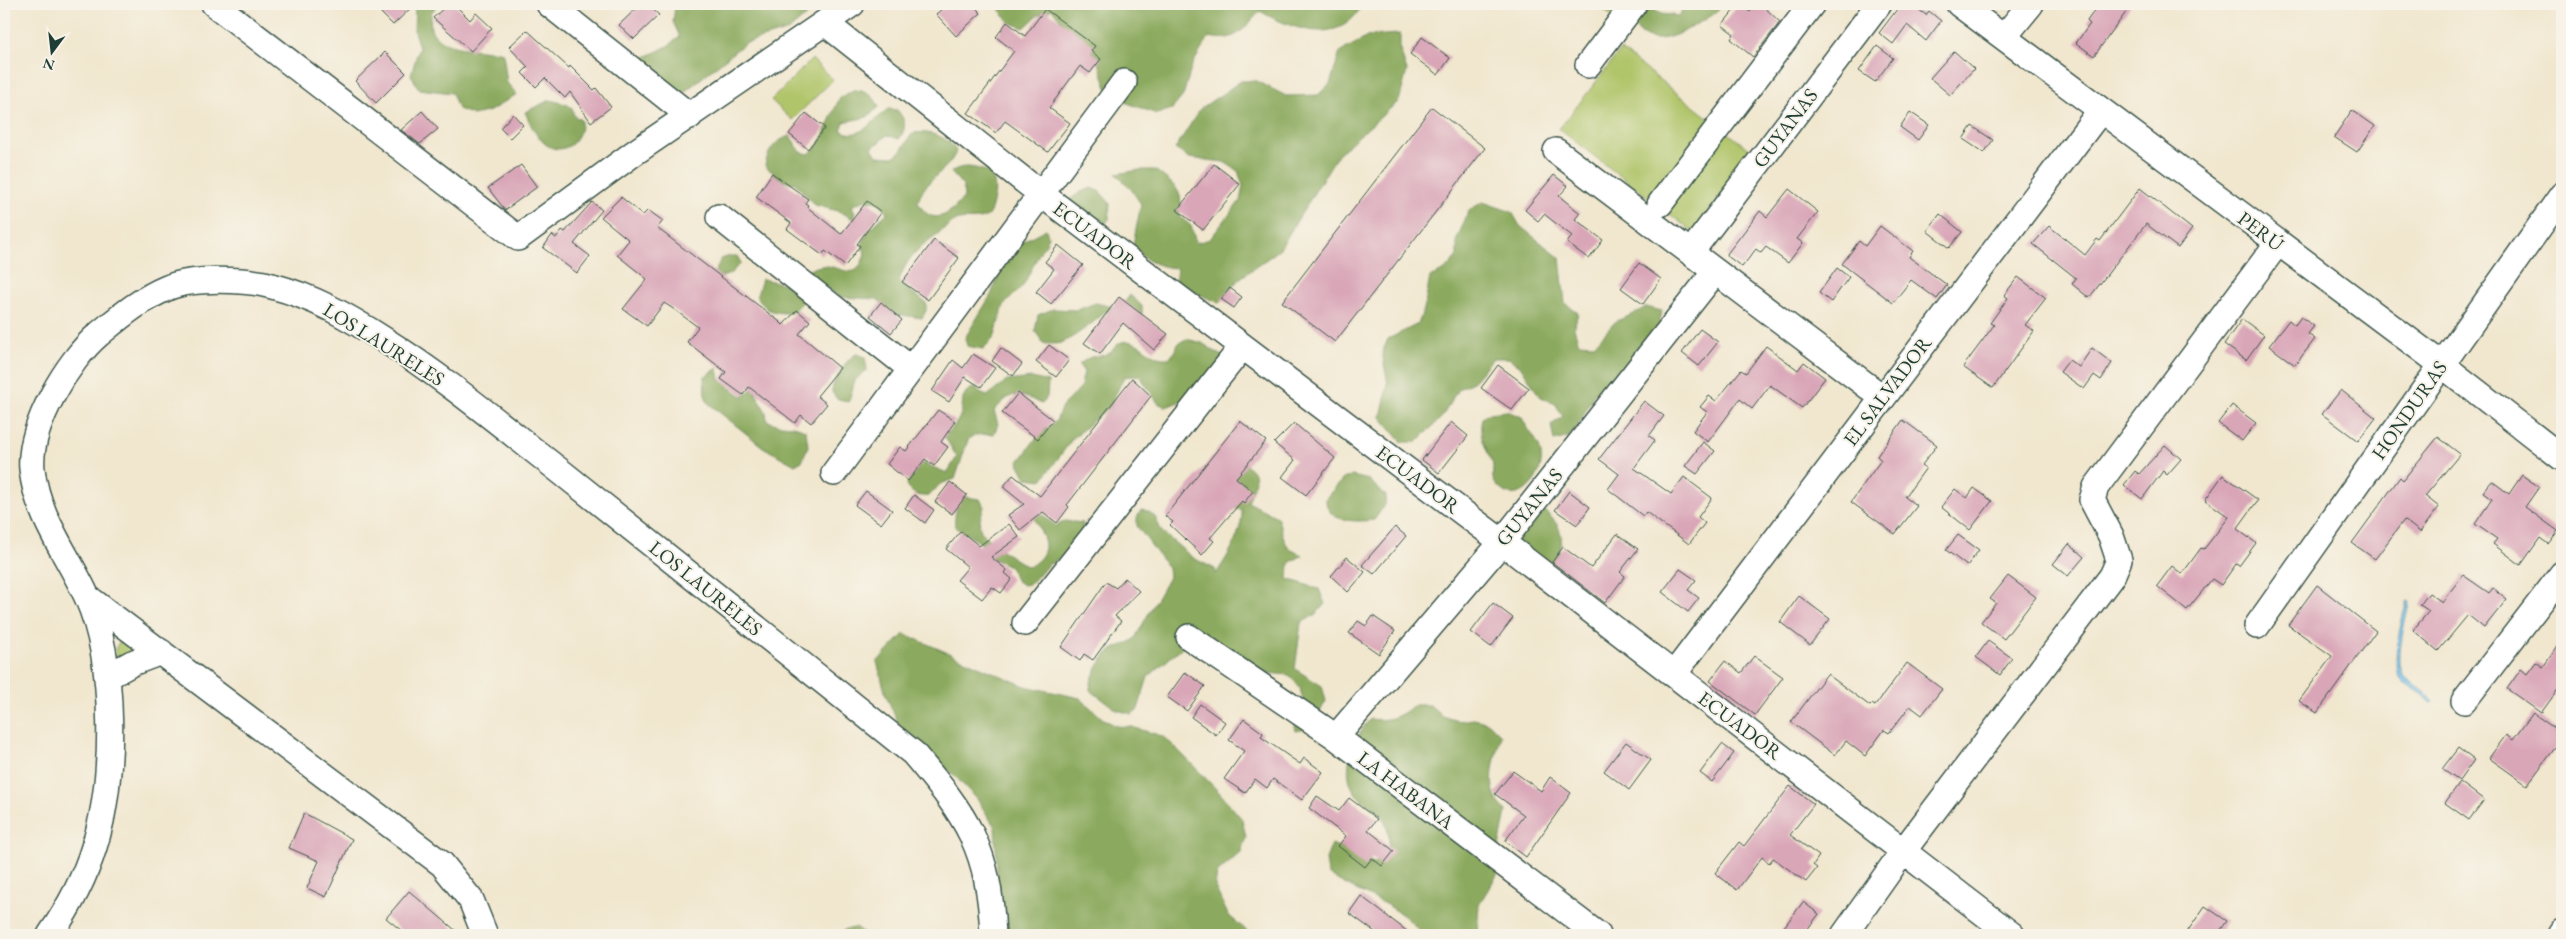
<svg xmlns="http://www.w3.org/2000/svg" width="2566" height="939" font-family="'EB Garamond',serif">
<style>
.green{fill:#b0c56a;stroke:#68814f}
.forest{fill:#8caa5e;stroke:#567449}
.water{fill:#73c1ee;stroke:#497f91}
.building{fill:#d9a6b8}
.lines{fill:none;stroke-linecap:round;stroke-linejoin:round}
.minor-casing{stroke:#3e564b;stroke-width:28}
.minor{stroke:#fff;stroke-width:25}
.labels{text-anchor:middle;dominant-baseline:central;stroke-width:4;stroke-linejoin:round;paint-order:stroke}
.street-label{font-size:20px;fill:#1f3d34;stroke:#f7f3e8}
</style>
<rect width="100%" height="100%" fill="#f7f3e8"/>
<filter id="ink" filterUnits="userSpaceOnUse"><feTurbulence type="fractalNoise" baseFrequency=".02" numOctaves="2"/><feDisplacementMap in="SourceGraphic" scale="10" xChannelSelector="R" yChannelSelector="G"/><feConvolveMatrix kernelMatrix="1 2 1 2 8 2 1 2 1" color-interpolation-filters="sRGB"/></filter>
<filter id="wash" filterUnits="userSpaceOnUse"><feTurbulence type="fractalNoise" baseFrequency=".0096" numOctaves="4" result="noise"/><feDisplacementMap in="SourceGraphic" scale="20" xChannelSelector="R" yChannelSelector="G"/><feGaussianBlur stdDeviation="1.12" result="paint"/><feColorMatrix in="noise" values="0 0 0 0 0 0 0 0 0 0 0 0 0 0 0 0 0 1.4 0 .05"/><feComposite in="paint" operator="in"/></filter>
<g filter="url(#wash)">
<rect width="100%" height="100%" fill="#f1e7cf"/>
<path class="green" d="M1595,4h27l-10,12z
M1621,50l133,103 -61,79 -134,-103z
M812,59l21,21 -41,40 -21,-20z
M123,641l20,14 -25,15 -3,-21 4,-7z"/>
<path class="forest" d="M415,4h23l-7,9c0,4 -1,12 0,16 9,23 52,19 72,24l4,30 10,11 -27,17 -17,4 -15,-6 -6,-16 -33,-4 -8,-14 8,-28 -5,-15z
M678,4h142l-31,26 -44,13 -62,50 -18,3 -25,-31 3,-7 23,-11 14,-10 -7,-15 2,-16z
M1001,4h361c-19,43 -70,26 -102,7 -17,19 -24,32 -51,26l-17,28 -9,31 -11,13 -15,5 -35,-13 -15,-13 -10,-31 -11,-12 -13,-9 -21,-27 -15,7 -13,12 -15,-6 -10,-13z
M1687,4h35c-6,11 -16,15 -27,21 -18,11 -47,25 -61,0l6,-15 7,-3 14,7 17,2z
M1400,34v16l7,21 -8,30 -61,53 -59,96 -40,29 -19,24 -45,-19 2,-16c-17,-1 -35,-7 -44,-23l8,-41 -10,-15 -15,-15 23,-4h16c20,16 30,20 24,46l12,10 5,17 14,-4 30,-38 3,-15 -5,-15 -14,-9 -35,-4 -14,-9 25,-40 41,-28h16l29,15 32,-1 12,-11 10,-32 29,-16z
M853,90c13,0 21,5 26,17l-12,10 -23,5 -3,8c17,12 33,-10 47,-21l9,1c9,10 10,18 2,29l-12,-4 -15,13 5,8 16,1 7,-5 13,-19c16,-2 35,3 43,18 -6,20 -31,26 -38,51 14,27 33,12 46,-5l-1,-11 -12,-14c13,-9 26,-4 40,1 7,14 3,28 -2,42 -11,7 -18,3 -30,5 -6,0 -11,6 -16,10 -21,15 -37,26 -44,52l27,21v8l-4,7 -27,-4 -18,-15 -37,-2 -36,-24c7,-4 15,-8 23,-7 19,3 31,16 38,-13l-3,-8 6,-14 19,-18c-8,-15 -21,-16 -35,-7l3,6 -2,7 -12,-7 -26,-7 -20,-22 -12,-2 -18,-15c2,-14 10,-26 25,-30l11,16 8,2 11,-11 19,-44z
M550,100l16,4 6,4 2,8 7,4c2,22 -20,39 -38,22 -9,-9 -13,-19 -18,-30z
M1092,188l7,3 11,12 -1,16 -10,14 -38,-28 22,-14z
M1483,202l29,10 8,14 40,32 5,45 13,10 -4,15 5,15 16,1 21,-23 16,-6 14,-8 16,4 -3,16 -41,50 -13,8 -12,11 -14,28 -10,13 -15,4 -3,-16 12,-8 -8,-14 -15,-6 -18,-29 -13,-10h-16l-20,24 -15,7 -16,28 -25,25h-15l-21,-25 7,-33 -6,-31 6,-14 30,-15 6,-15 6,-32 15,-7 12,-14v-17l12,-29z
M1046,229l2,7 -2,8 -5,6 -18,36 -19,19 -10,33 -11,11 -16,-3 -2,-8 26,-43 13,-34 17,-19z
M730,256h7l4,7 -11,11 -8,3 -8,-3 7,-15z
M762,279l23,5 20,16 -14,13c-17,0 -26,-1 -34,-18z
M1130,295l12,11v8l-4,7 -33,-10c-4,7 -37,31 -45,32 -5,2 -10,0 -16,1l-9,-13 3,-16 15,-6 23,1 20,-7 24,6z
M1186,339l16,4 21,14 -17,34 -40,16 -8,-4 -19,-28 -15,2 -14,29 -37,32 -31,42 -16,-2 -8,-15 19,-26 19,-16 6,-15 18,-17 4,-17 -5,-7c15,-13 16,-6 28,-11 6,-3 9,-10 15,-12 20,-5 29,22 49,15l8,-14z
M857,354l8,3 2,13 -12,10 -6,21 -12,-2 -5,-7c0,-10 15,-35 25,-38z
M718,368l2,12 23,17 10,-9 13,24 1,8c13,9 26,2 39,11l2,15 -6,15 -7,4 -32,-18 -55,-44 -3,-8 -1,-18z
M1032,378l16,4 -1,15 -5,7c-24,-11 -29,-15 -48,7l4,13 -4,10 -20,1 -6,5 -13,39 -15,5 -11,12c-10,1 -17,-2 -23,-11l11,-14 -1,-8h7l24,10 10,-16 -13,-21c6,-5 15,-14 17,-23 3,-13 -1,-21 15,-26l4,6 7,3 20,-15z
M1507,411l15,6c4,13 17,22 19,37 4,25 -26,58 -46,29 -5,-7 0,-15 -3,-21 -7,-16 -14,-27 -10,-44l7,-5z
M1235,459c26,12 22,19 13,43l29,15c7,16 4,32 26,38l-14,8 -1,16 31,10 6,15 -10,11 -14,8 -6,46 27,17 4,15 -15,27 -15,3 -3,-15 11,-11 -4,-17 -11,-13 -34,-3 -69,-28 -38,33 -10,32 -6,5 -15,-4 -27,-20c0,-12 12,-35 24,-41 7,-4 14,-4 21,-11l34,-61 -1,-9 -31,-42v-8l4,-8 8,2 6,5 7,15 31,26 22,11 1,5c12,-18 27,-42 26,-64l-27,-6z
M1352,476l17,4 17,16 -1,9 -11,15c-19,2 -49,3 -48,-22l17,-19z
M964,497l16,2 4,8c-2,7 -7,16 -3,24 5,9 38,32 48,36 26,-16 15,-29 4,-51l6,-4 17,14 9,-5 18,2 -4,17 -17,17 -14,8 -18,19 -7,1 -7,-5 -6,-14 -21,-9 -8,-14 -26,-16c-1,-12 1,-21 9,-30z
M1542,510c22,14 26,36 8,54l-48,-27z
M904,634l121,52 55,12 22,20 14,8 16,1 30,9 12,10 45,46 23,27 4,18 -5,15 -24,21 -2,14 13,28 24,20h-252l-5,-108 -18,-28 -24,-25 -31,-21 -22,-25 -14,-33 -9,-33z
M1414,705h16l12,11 16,5 16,-2 15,4 12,12c-4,18 -14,44 -5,63 2,5 7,9 10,13l-9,48v16l-18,29 -2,31h-55c-21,-32 -63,-39 -94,-61l-2,-15 6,-15 42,19 14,-8c1,-11 2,-20 -2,-31 -4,-12 -15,-16 -24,-24 -26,-22 -10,-60 8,-81 19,2 29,-1 44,-14z
M856,928l11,7h-29l8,-6z"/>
<path class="water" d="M2407,601l2,1c-3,17 -17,65 -3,77 10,8 20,13 28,23l-3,1c-8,-11 -22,-14 -31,-24 -10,-13 2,-63 7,-78z"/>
<g id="blocks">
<path class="building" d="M391,4h24l-22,21 -12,-12z
M448,4h6l16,16 6,-7 16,15 -21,23 -38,-33z
M641,4h6l12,11 -25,24 -15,-14z
M948,4h24l9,9 -25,23 -20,-22z
M1739,4l11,8 7,-8h4l19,18 -27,35 -22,-18 3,-5 -12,-9z
M1901,4h10l15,11 3,-4 12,10 -15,20 -19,-16 -14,19 -14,-11z
M2099,4h33l-38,52 -18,-13 14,-19 -3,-3z
M1045,9l50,37 -4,5 10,8 -11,14 -10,-7 -31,42 21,15 -22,29 -43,-31 -9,12 -28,-20 46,-62 -18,-14 11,-15 18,14z
M527,30l42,38 1,-2 24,24 2,-2 15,19 -20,15 -21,-30 -5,6 -20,-20 -9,9 -14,-14 6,-6 -19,-20z
M1422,37l28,21 -12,17 -28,-21z
M1877,46l16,12 -18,24 -16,-11z
M1954,51l20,18 -24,26 -20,-17z
M385,52l21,21 -30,30 -21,-22z
M1432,107l53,41 -150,194 -53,-40z
M2352,110l23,16 -18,26 -23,-15z
M422,111l16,18 -18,15 -19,-14z
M1910,112l19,13 -11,15 -18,-13z
M806,113l19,15 -17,21 -19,-15z
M513,114l10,11 -13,13 -10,-10z
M1972,126l21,14 -9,13 -21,-14z
M1214,164l26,20 -37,46 -26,-20z
M521,165l16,22 -32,23 -17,-22z
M772,173l36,26 -3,4 3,2 -1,2 34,27 26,-33 14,11 -24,32 3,2 -15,20 -20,-15 -3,4 -35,-26 4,-6 -35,-26z
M1554,175l14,11 -9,10 21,17 -5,6 28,21 -14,19 -22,-16 5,-7 -28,-22 -6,7 -13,-11z
M2140,188l52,41 -14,19 -32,-24 -57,74 -17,-14 4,-6 -43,-34 16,-18 36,29 12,-16 3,2z
M1789,189l29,23 -21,27 6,4 -15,20 -22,-16 -5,6 -5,-4 -14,18 -16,-12 34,-44 7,6z
M621,197l22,18 5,-5 15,11 -6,7 123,94 3,3 14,-15 13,11 -11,13 41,34 -23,28 10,8 -16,19 -10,-8 -6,8 -46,-36 -6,8 -22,-16 5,-7 -39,-30 11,-15 -26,-19 -8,-5 -17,23 -24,-17 24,-30 -30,-24 12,-15 -28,-23z
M592,202l10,8 -28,34 16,12 -13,17 -34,-25 9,-13 4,3 6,-8 3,2z
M1940,214l22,18 -13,16 -22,-17z
M1880,226l33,25 -4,6 38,28 -10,14 -26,-19 -18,23 -51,-39 17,-23 6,5z
M934,240l25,18 -31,42 -26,-18z
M1058,245l25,20 -32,39 -15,-12 18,-23 -9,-7z
M1639,263l22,16 -18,25 -22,-16z
M1837,268l12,9 -18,25 -12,-9z
M2018,277l28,21 -21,27 9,6 -41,57 -30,-21 31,-42 -4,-2 18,-25 -4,-3z
M1230,288l12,9 -8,11 -13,-9z
M1119,297l49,37 -14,16 -31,-27 -23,31 -16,-11z
M881,302l21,18 -11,13 -21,-17z
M2301,317l13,9 -6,8 7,5 -20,26 -26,-19 20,-26 6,5z
M2242,319l22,16 -18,25 -22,-16z
M1700,329l18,13 -19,24 -17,-13z
M1049,345l20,15 -13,17 -20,-15z
M1766,346l32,24 6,-8 21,16 -23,30 -32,-23 -18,24 -12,-10 -32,43 -15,-11 14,-19 -7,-5 9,-11 7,5 25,-31 5,3z
M1001,348l21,16 -9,12 -21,-15z
M2092,348l20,15 -11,17 -7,-5 -10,14 -24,-17 9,-12 10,7z
M973,354l22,14 -14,19 -16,-10 -16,25 -17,-11 21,-31 10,8z
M1498,365l31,23 -17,22 -31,-22z
M1132,378l19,18 -84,109 2,2 -12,16 -14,-11 -23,18 -12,-15 16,-11 -21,-17 10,-12 27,21z
M2341,390l35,28 -18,23 -36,-27z
M1018,393l35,27 -15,19 -36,-26z
M1644,401l20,15 -15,20 6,4 -21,28 37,26 13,-17 28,21 -14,19 7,6 -16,21 -43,-32 -3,4 -35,-27 11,-15 -20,-15z
M2232,405l24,18 -14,18 -24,-18z
M938,410l17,11 -14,21 7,5 -14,19 -9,-7 -17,22 -21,-17 13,-17 6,4z
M1903,420l34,25 -15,20 4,3 -21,29 12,9 -22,28 -44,-32 30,-42 -4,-4z
M1240,421l26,20 -30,37 17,13 -9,12 -2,-2 -32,37 4,3 -12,14 -32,-30 3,-3 -8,-6z
M1451,422l17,14 -29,37 -17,-13z
M1294,423l41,35 -29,37 -24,-18 13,-17 -21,-17z
M2438,437l22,17 -35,42 14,11 -19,25 -16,-12 -29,39 -23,-16 48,-66 3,3z
M1703,442l12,9 -18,23 -12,-8z
M2165,445l16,14 -14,16 -4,-4 -21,28 -18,-14 11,-14 4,3z
M2223,475l35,25 -21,29 19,14 -17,23 -3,-2 -15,21 -9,-6 -25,31 -30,-24 15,-20 10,8 19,-26 3,1 25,-32 -24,-17z
M2522,475l17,12 -14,20 33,24 -10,13 -8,-6 -19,27 -28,-21 4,-5 -22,-15 17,-25 -9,-7 9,-11 17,13z
M950,482l17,13 -15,19 -17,-12z
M1974,488l18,13 -22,29 -29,-23 14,-18 12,9z
M866,491l26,19 -11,14 -26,-19z
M1569,491l21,16 -13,18 -22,-15z
M914,495l20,15 -9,13 -20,-15z
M1009,524l10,13 -28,20 16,13 -2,3 7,6 -11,14 -9,-6 -10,12 -25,-19 11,-13 -22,-18 15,-18 18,15z
M1395,527l11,9 -32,38 -12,-9z
M1617,534l21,15 -18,23 5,4 -20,27 -53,-41 11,-15 28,21z
M1958,535l21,15 -12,16 -21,-16z
M2069,544l15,13 -16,19 -15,-12z
M1347,557l18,15 -17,20 -17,-16z
M1680,569l16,11 -8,10 11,8 -11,14 -26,-20z
M2463,575l26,18 4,-5 14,11 -23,29 -16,-13 -30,36 -25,-21 16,-19 -9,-6 9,-12 13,9z
M2008,576l28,21 -32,42 -23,-17 15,-19 -6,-4z
M1125,578l14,13 -24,25 6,5 -28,39 -9,-6 -4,7 -19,-14 45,-65 10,6z
M2317,585l59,46 -59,82 -18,-12 33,-45 -44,-31z
M1799,596l31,23 -20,26 -30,-23z
M1493,603l20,15 -22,29 -20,-15z
M1373,616l22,15 -16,23 -30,-21 9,-12 8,5z
M2562,640v44l-21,29 -34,-24 14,-20 6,5 9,-12 7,5z
M1988,641l24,17 -12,17 -24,-18z
M1754,656l29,21 -28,38 -45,-34 15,-20 16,12z
M1907,663l35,26 -20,26 -12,-9 -21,27 -5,-3 -19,26 -19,-15 -11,14 -44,-33 36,-48 43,32 2,-2 3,2z
M1185,672l20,14 -18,25 -20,-14z
M1200,704l25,18 -9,13 -25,-18z
M2533,713l29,21v5l-35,46 -38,-27 17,-23 7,5z
M1244,719l19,14 -2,4 39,27 4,-6 19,14 -21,28 -29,-21 -6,9 -12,-9 -10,14 -21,-14 20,-28 -15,-11z
M1626,742l25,18 -22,30 -25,-19z
M1722,744l12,9 -22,29 -12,-9z
M2458,748l16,12 -15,21 -17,-12z
M1513,771l28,20 9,-14 21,16 -45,64 -21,-16 19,-26 -29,-21z
M2460,782l24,18 -15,20 -24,-17z
M1790,786l24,18 -24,31 29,21 -6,9 4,3 -11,14 -33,-24 -4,5 -7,-6 -25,33 -22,-17 24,-31 5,4z
M1317,796l22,15 10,-13 28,21 -9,11 26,21 -12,15 -10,-8 -7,9 -27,-21 8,-10 -37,-28z
M304,813l48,26 -26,58 -19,-9 12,-27 -30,-13z
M409,891l52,44h-54l-21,-17z
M1361,896l51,39h-33l-30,-22z
M1803,902l16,12 -16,21h-25z
M2205,906l22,15 -10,14h-32z"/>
</g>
</g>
<g filter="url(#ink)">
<use href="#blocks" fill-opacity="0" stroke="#3e564b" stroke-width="1"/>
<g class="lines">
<defs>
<path id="minor" d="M214,4l304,234 116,-85 218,-149
M549,4l141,112
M1959,4l482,360 121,94
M825,23l216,171 461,348 510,393
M2004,37l27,-33
M1588,65l46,-61
M1556,151l326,246
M1660,204l152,-200
M719,217l192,152
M1691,252l188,-248
M834,473l290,-391
M87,597l355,267 29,36 14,35
M1025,623l217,-276
M2257,626l305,-431
M1189,637l147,100 262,198
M1674,674l427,-564
M107,677l25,-14 29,-11
M2464,701l98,-127
M1336,737l166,-195 213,-270
M50,935c18,-26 35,-58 44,-88 22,-66 22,-186 -7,-250 -19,-42 -50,-80 -55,-128 -4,-42 36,-109 67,-135 22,-18 42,-35 68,-46 24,-11 80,-9 105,-2 42,11 75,30 111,53 62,39 119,87 177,132 118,94 235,188 353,282 55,65 76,95 80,182
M1844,935l60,-85 208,-274 7,-16 -8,-24 -19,-36 4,-13 181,-243
M2560,935l2,-3"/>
</defs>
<use href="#minor" class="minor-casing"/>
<use href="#minor" class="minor"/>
</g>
</g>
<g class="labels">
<g class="street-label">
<text transform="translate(1785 128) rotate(-53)">GUYANAS</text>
<text transform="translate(2261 231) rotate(37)">PERÚ</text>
<text transform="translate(1095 235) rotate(37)">ECUADOR</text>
<text transform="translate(384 344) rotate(32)">LOS LAURELES</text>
<text transform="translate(1887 391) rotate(-53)">EL SALVADOR</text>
<text transform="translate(2409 410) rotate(-55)">HONDURAS</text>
<text transform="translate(1418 479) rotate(37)">ECUADOR</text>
<text transform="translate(1529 507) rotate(-51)">GUYANAS</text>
<text transform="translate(706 588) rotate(39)">LOS LAURELES</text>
<text transform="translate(1740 725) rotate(37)">ECUADOR</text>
<text transform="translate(1406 790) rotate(37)">LA HABANA</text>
</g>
</g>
<rect width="2566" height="939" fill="none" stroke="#f7f3e8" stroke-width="20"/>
<g transform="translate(52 52) rotate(195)" stroke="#f7f3e8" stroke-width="4" paint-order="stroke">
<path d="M0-4L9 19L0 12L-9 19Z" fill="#1f3d34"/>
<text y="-8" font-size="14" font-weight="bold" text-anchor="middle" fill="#1f3d34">N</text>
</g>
</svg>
